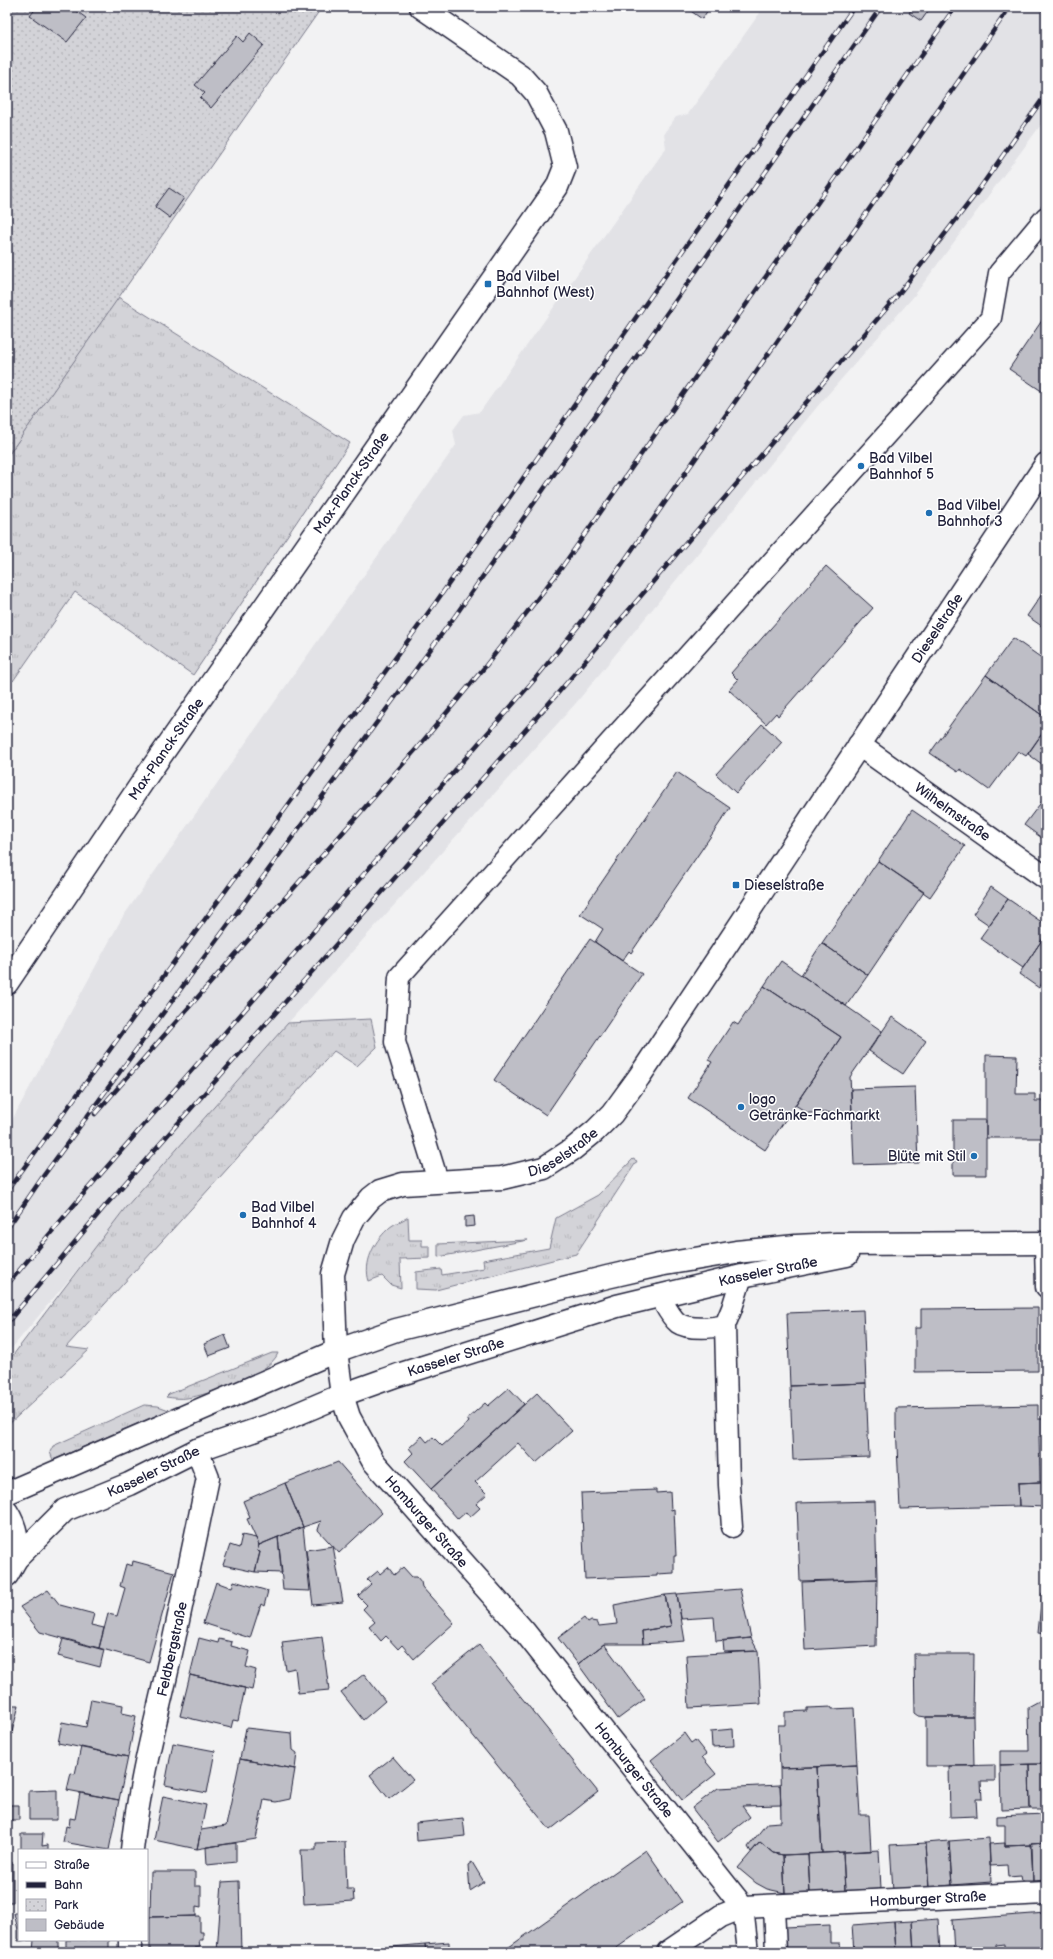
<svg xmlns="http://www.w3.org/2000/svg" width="1053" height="1959" font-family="'Balsamiq Sans',sans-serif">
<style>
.built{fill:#e2e2e6}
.grass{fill:url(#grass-tufts);stroke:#7a7a8a}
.park{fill:url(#park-dots);stroke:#7a7a8a}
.building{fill:#bebec6;stroke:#22223b}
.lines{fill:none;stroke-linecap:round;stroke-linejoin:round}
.service-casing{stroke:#22223b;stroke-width:23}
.minor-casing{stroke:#22223b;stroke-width:25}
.secondary-casing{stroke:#22223b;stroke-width:25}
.service{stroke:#fff;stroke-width:20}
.minor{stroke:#fff;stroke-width:22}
.secondary{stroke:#fff;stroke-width:22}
.rail-casing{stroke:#22223b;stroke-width:4.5}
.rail{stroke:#fff;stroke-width:3;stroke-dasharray:9;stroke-linecap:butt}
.poi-dot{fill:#1f6fb2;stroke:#fff;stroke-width:1.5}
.labels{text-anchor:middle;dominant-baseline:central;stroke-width:3;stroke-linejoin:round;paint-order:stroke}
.poi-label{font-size:14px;fill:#22223b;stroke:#fff;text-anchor:start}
.street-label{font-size:14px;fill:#22223b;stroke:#fff}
</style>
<defs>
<pattern id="grass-tufts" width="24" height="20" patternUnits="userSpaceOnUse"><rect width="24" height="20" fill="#d3d3d8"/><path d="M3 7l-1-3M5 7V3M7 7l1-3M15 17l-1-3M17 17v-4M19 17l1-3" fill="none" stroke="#b5b5ba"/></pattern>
<pattern id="park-dots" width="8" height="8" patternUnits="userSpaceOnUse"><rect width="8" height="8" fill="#d3d3d8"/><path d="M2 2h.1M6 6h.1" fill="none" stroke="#b5b5ba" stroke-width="1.8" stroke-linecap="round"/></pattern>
</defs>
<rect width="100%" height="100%" fill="#f2f2f3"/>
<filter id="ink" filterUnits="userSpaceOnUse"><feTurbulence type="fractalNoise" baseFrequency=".025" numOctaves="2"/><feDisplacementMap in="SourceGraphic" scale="8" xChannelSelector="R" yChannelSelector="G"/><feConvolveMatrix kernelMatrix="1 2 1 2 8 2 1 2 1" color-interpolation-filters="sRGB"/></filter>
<g filter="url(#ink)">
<path class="built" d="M764,7h282v111l-132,178 -97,111 -241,296 -288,320 -162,184 -30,40 -89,107v-225l115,-211 334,-473 -3,-15 11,-15 16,-3 186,-264 -2,-15 12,-16 12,-3z"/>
<path class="grass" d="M118,297l232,146 -157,232 -118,-83 -62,89 -6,-5v-219z
M371,1019l6,28 -20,19 -23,-15 -268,296 23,3 -82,76v-63l119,-156 162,-184z
M633,1159l4,2 -61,93 -140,36 -20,-1v-17l25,-3 1,6 42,-7 -1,-8 66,-12 7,-30 42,-23z
M408,1217l1,23h13v6h8v12l-30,1 1,29 -10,-3 -9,-9 -13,5c-6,-18 5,-39 18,-51 5,-6 15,-9 21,-13z
M528,1240l-90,17v-13z
M272,1353h6c-7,21 -70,42 -91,45 -7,1 -14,0 -21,-1l3,-3z
M144,1405l14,1 11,4 -116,50 -3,-8 3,-6z"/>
<path class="park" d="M7,7h315l-315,450z"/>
<path class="building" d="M37,7h34l15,11 -19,24 -37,-26z
M689,7h21l-8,12 -14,-10z
M913,7h18l-10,14 -12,-8z
M1036,7h10v7z
M250,33l14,12 -53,63 -11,-10 5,-5 -10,-8 42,-49 6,6z
M169,188l15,10 -14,20 -15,-11z
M1043,319l3,2v73l-37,-25z
M826,566l47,42 -95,108 -2,-3 -10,11 -37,-34 9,-10 -7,-7z
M1044,591l2,1v37l-19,-13z
M1013,638l33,23v57l-60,-43z
M986,675l60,43v10l-20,28 -8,-5 -29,39 -29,-21 -2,3 -28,-19z
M762,724l20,18 -46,51 -20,-19z
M1046,728v39l-18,-13z
M677,772l53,36 -99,145 -2,-2 -7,10 -27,-19 8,-13 -23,-15z
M1046,796v45l-22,-16z
M912,810l53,36 -35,51 -52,-36z
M878,861l46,31 -56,83 -46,-32z
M991,887l17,12 -19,26 -16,-11z
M1008,899l38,26v9l-23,34 -43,-30z
M1046,934v43l-7,11 -20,-14z
M590,939l52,35 -96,141 -52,-35z
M822,943l46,32 -22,31 -45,-31z
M781,961l101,70 -32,46 2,35 -44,1 -13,-8 46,-68 -77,-51z
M764,986l77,51 -76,113 -77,-52 24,-36 -4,-2 25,-38 5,3z
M892,1017l34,24 -23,33 -34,-23z
M986,1055l31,1 -1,38h19v7h11v37h-60z
M915,1087l3,76 -64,2 -3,-76z
M953,1120h33v55h-33z
M474,1216l1,10 -10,1v-10z
M1038,1308v63l-123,1v-44h6v-19z
M863,1310l3,73 -76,3 -3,-73z
M225,1335l5,13 -21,8 -5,-12z
M866,1383l3,74 -76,3 -3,-74z
M509,1388l15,16 -93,85 -26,-28 8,-8 -4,-5 13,-12 5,6 6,-5 9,9 27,-24 -2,-3 18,-16 3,3z
M537,1393l35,38 -36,32 -18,-20 -43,39 12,12 -11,10 4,4 -10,9 -4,-5 -8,7 -27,-30z
M1038,1405v14h8v17h-7l1,46 -22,1 1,23 -119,3 -4,-84v-17z
M338,1462l44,51 -43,40 -21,-23 3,-9 -18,6 -18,-44z
M1040,1482l6,1v24l-27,-1 -1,-23z
M285,1483l18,44 -44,18 -12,-26 3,-1 -7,-17z
M656,1490v3l14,-1 1,18 3,-1 2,47h-2v17l-17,1v2l-72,3 -4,-86z
M875,1501l2,78 -77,2 -3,-78z
M303,1527l7,64 -27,-1 -5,-53z
M242,1535l14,3 3,7 -2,6 3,1 -5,20 -32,-7 7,-20 9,3z
M278,1537l4,36 -27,-1 5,-20 -3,-1 2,-6z
M333,1546l10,56 -30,3 -7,-55z
M133,1561l41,11 -25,90 -50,-14 9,-34 9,2 8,-28 -5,-2 6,-22 6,2z
M388,1567l6,8 9,-8 9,10h5l4,5 1,5 32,36 -40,36 -12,-14 -4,4 -12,-13 -5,5 -12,-14 6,-5 -12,-13 4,-4 -9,-9 13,-12 -4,-4 11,-9 2,3z
M877,1579l-1,67 -71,4 -3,-68z
M234,1581l34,10 -4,15 -3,-2 -11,34 -47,-15 13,-41 16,6z
M740,1589l11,49 -35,3 -2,-24 -33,2 -4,-25z
M48,1590l12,15 34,9 -3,11 13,3 -5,20 -59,-16 -20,-25z
M1042,1593h4v41l-8,-1z
M677,1594l8,47 -42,3 -1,-13 29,-5 -6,-31z
M665,1595l6,31 -29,5 1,13h-39l-26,20 -20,-26 26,-20 4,5 3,-2 6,1 2,4 18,-2 -3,-19z
M322,1637l7,53 -31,3 -3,-25 -9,2 -4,-28z
M199,1638l19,5 1,-4 13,3 -1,4 19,5 -4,16 10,3 -4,20 -62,-15z
M751,1638l7,13 -34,1 -1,-11z
M63,1639l41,11 -4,17 -42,-11z
M604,1644l41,55 -27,20 -40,-55z
M479,1645l119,147 -48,38 -119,-146z
M758,1651l3,53 -72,4 -3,-53z
M914,1654h60l-1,63h-47l-7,-1 -4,-3z
M364,1674l21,27 -22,19 -22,-28z
M190,1675l55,13 -7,33 -5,-1 -2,8 -51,-12z
M91,1699l32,6 -1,8 14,3 -8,41 -70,-14 4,-21 24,5z
M1039,1701h7v63l-46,1v-14h29l-1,-44z
M7,1705h12l-9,35 -3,1z
M832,1707v2l22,-1 3,57 -77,3 -2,-43h7v-13l22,-1v-3z
M926,1717h47l1,49h-48z
M1045,1717h1v47z
M246,1728l46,5 1,17 4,3 -2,16 -55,-10z
M733,1729l1,17 -22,1 -1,-16z
M684,1733l7,10 4,-3 11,14 -4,3 14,17 -34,26 -31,-40z
M173,1743l42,8 -8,42 -42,-8z
M81,1747l47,10 -9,43 -52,-10 4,-17 4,1z
M393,1757l20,23 -24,19 -19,-24z
M240,1759l55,10 -5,30 -14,3 -12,-2 -8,39 -59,10 4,-19 25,-4z
M1029,1764l1,45 -29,1 -1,-45z
M1029,1764h17v45h-16z
M857,1765l3,50h9l2,36 -49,2 -5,-86z
M995,1765v16h-14l1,18h-6l1,17 -27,1 -1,-51z
M817,1767l5,86 -39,2 -10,-2 -13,-11 -9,10 -3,-5 19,-24 14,-1 -1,-54z
M780,1785l1,20 -39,1 8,11 -32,25 -26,-34 26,-20z
M57,1790v30h-28v-29z
M80,1793l39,7 -10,50 -46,-8 3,-16 3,1 1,-9 5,1z
M163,1796l43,9 -9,44 -43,-9z
M7,1805h12v15h-12z
M1046,1814v28l-15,1 1,2 -27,1v-21h-8v-9z
M463,1818l2,18 -48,5 -1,-18z
M21,1834h22l-1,12 6,-1v5h-27z
M989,1838l2,44 -39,3 -3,-44z
M949,1841l3,44 -23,2 -3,-44z
M345,1842l2,47h6l1,12 -50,3 -3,-54h15v-7z
M760,1842l13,11 10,2 2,38 -18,-4 -11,-6 -18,-15z
M1046,1842v38l-13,1 -2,-38z
M236,1843v19l-29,3 -1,-18z
M926,1843l3,48h-36l-3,-46z
M1005,1843v3l27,-1 1,36h-11l-1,-5 -13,1 -1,-12 -17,1 -1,-22z
M646,1850l36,52 -71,50h-109z
M879,1850l2,39 -36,2 -2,-39z
M843,1852l2,39 -35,3 -2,-40z
M808,1854l2,40 -25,-1 -2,-38z
M472,1862l12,20 -14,9 -2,-26z
M7,1863h6v39h-6z
M151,1872h44v14h6v21l-5,-1v10l-46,1z
M239,1881l2,71h-24l5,-70z
M14,1913h5v27h39v12h-25l1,-12 -16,1v-11z
M1046,1913v39h-42v-8l-8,1v7h-42l-2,-32z
M200,1916v16h3v8h-4l1,7 -6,1v4h-44v-35z
M938,1919l2,33h-26l-2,-31z
M912,1921l2,31h-18l-2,-30z
M894,1922l2,30h-42l-2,-27z
M830,1925v18h10l1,9h-55l-1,-25z
M66,1940h43v12h-43z
M449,1942v10h-23l-1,-8z
M425,1944l1,8h-45v-4z"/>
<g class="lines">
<defs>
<path id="service" d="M438,1181l-43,-139 4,-65 592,-659 8,-45 47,-56
M1045,1243l1,44
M659,1295c5,8 11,22 19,28 10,7 36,5 47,2l7,-17 10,-32
M725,1325l4,160 3,42
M774,1906l2,46
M743,1907l5,45"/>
<g id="minor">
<path id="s1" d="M859,745l187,133"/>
<path id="s2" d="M7,983l141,-209 409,-587 8,-20 -9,-36 -20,-38 -16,-18 -99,-68"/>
<path id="s3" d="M336,1351l-3,-77 10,-34 11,-22 17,-20 9,-7 23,-7 99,-6 42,-10 29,-19 22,-18 17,-17 27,-37 407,-613"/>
<path id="s4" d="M342,1395l7,22 24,44 151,170 219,276 303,-14"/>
<path id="s5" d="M132,1850c6,-57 18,-106 31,-161 16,-70 30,-141 45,-211l-11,-28"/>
<path d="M130,1952v-12"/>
<path d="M668,1952l53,-36 22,-9"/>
</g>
<g id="secondary">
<path d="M336,1351l6,44"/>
<path d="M7,1493l329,-142 60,-21 211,-53 52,-12 77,-13 60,-6 40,-2 210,-1"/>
<path d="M7,1512c10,16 11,28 9,47"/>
<path id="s6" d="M7,1575l9,-16 49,-49 64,-26 68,-34 79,-27 66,-28 56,-20 219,-69 125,-30 105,-21"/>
</g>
</defs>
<use href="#service" class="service-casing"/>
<use href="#minor" class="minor-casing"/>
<use href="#secondary" class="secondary-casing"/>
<use href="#service" class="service"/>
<use href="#minor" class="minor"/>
<use href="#secondary" class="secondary"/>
<defs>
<path id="rail" d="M95,1114l323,-367 66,-79 78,-101 393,-560
M7,1191l429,-589 418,-595
M7,1229l37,-54 411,-559 426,-609
M7,1285l78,-93 450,-513 48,-59 427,-613
M7,1323l98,-117 453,-513 339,-397 78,-101 71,-101"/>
</defs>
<use href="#rail" class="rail-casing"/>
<use href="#rail" class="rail"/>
</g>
</g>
<g class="poi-dot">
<rect x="484" y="280" width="8" height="8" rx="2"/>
<circle cx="861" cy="466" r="4"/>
<circle cx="929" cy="513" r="4"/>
<rect x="732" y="881" width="8" height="8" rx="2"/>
<circle cx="741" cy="1107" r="4"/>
<circle cx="974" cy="1156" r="4"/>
<circle cx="243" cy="1215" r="4"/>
</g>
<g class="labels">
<g class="poi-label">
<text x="496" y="276">Bad Vilbel<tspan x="496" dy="16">Bahnhof (West)</tspan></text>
<text x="869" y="458">Bad Vilbel<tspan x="869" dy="16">Bahnhof 5</tspan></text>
<text x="937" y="505">Bad Vilbel<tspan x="937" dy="16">Bahnhof 3</tspan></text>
<text x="744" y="885">Dieselstraße</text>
<text x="749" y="1099">logo<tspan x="749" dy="16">Getränke-Fachmarkt</tspan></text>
<text x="966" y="1156" text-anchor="end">Blüte mit Stil</text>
<text x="251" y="1207">Bad Vilbel<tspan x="251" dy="16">Bahnhof 4</tspan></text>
</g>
<g class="street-label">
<text stroke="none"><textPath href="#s2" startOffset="607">Max-Planck-Straße</textPath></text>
<text stroke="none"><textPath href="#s3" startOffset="1013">Dieselstraße</textPath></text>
<text stroke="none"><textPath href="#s2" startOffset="283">Max-Planck-Straße</textPath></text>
<text stroke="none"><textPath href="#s1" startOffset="115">Wilhelmstraße</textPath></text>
<text stroke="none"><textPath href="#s3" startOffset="365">Dieselstraße</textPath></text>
<text stroke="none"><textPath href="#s6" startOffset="832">Kasseler Straße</textPath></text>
<text stroke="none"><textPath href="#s6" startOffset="508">Kasseler Straße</textPath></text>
<text stroke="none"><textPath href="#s6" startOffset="184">Kasseler Straße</textPath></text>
<text stroke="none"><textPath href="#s4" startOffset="154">Homburger Straße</textPath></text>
<text stroke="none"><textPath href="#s5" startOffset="205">Feldbergstraße</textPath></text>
<text stroke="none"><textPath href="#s4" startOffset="478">Homburger Straße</textPath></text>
<text stroke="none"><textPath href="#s4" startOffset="838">Homburger Straße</textPath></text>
</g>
</g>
<rect width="1053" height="1959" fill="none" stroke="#fff" stroke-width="24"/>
<rect x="12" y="12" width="1029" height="1935" fill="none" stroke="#22223b" stroke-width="1.5" filter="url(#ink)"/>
<rect x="18" y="1849" width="130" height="92" fill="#ffffff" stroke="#a7a7b1"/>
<rect x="26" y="1862" width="20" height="6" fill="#ffffff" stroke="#a7a7b1"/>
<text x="54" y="1869" font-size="12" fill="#22223b">Straße</text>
<rect x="26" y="1882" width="20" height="6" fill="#22223b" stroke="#a7a7b1"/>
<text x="54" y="1889" font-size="12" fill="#22223b">Bahn</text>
<rect x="26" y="1899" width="20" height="12" fill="url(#park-dots)" stroke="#a7a7b1"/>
<text x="54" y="1909" font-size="12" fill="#22223b">Park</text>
<rect x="26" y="1919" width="20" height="12" fill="#bebec6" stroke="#a7a7b1"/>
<text x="54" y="1929" font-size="12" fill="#22223b">Gebäude</text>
</svg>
